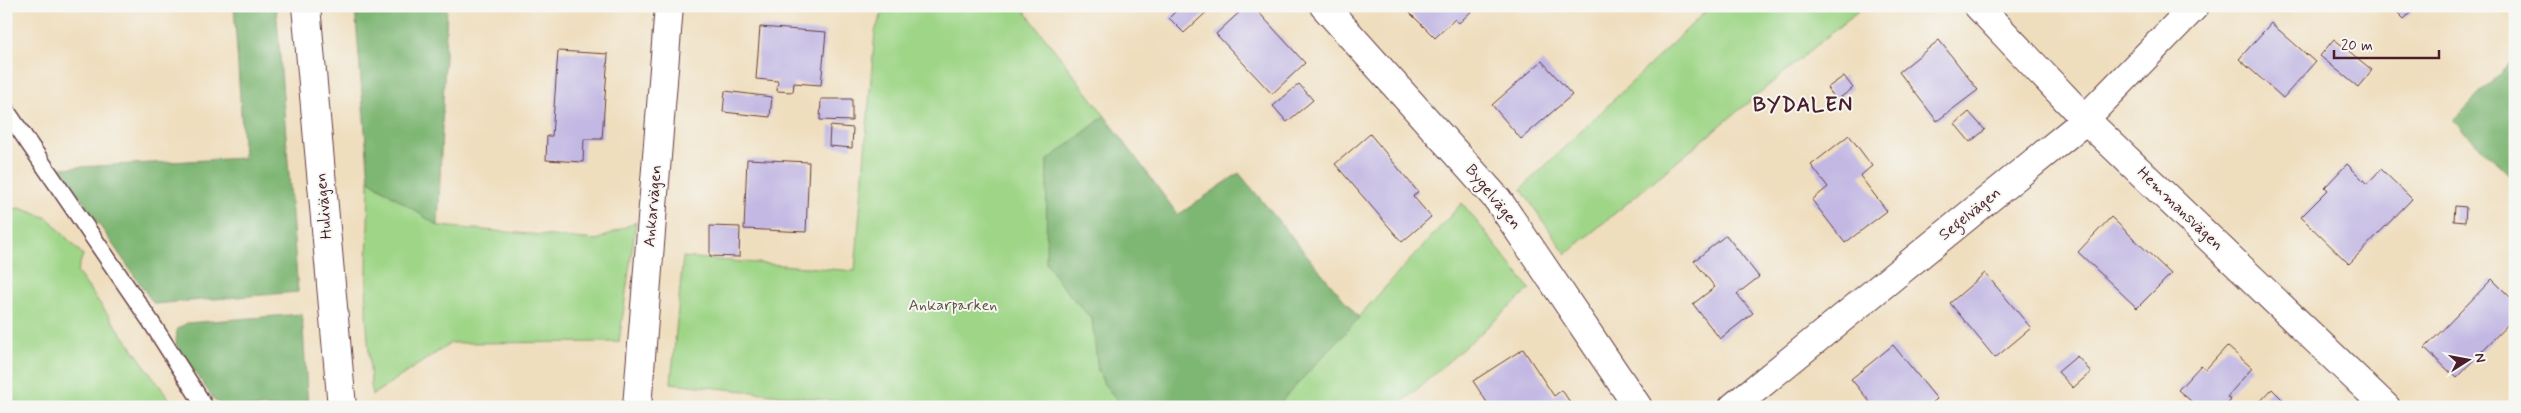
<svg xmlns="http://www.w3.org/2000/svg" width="2521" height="413" font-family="Mynerve,sans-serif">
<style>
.green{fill:#9ed586;stroke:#747a58}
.forest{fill:#7eb673;stroke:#646a4f}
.building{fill:#c2b8e3}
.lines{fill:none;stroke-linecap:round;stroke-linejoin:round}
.lane-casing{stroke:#633c41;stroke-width:19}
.street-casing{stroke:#633c41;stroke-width:30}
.secondary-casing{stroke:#633c41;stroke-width:30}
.lane{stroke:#fff;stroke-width:16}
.street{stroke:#fff;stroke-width:28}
.secondary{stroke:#fff;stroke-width:28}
.labels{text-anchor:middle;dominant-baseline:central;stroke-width:4;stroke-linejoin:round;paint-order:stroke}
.street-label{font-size:16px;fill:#4a1f2b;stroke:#f6f6f2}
.park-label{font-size:16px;fill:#635646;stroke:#f6f6f2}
.district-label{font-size:21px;font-weight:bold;letter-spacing:1px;fill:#4a1f2b;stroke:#f6f6f2}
</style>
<rect width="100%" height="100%" fill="#f6f6f2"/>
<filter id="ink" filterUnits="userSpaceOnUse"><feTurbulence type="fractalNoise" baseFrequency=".02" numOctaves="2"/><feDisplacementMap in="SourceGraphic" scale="10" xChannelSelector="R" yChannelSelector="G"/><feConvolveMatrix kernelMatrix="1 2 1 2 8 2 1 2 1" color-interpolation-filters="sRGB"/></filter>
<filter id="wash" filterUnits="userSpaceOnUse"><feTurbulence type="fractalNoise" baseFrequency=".0096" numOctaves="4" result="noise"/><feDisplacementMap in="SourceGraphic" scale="20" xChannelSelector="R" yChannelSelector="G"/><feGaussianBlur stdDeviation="1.12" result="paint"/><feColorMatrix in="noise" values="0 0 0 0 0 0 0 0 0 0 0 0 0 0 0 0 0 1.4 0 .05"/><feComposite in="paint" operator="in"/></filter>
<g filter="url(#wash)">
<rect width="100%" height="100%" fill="#efdebe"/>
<path class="green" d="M885,6h136l84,110 -58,45 14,124 31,34 6,51 6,14 19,23h-232l-220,-24 12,-126 172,14 20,-240z
M1711,6h153l-298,248 -45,-65z
M369,180l70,46 158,14 39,-18 -17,120 -168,1 -79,52 -6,-82z
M1462,203l68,86 -133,118h-121z
M20,208l28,10 35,37 -6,17 98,135h-169v-197z"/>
<path class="forest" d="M234,6h42l22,286 -144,12 -94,-136 184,-10z
M355,6h92l-9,220 -69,-46z
M2515,58v122l-62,-59z
M1105,116l73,99 61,-42 120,145 -83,89h-153l-19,-23 -6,-14 -6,-51 -31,-34 -15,-23 1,-101z
M302,314l6,93h-82l-11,-6 -39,-57 1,-15 10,-6z"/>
<g id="blocks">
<path class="building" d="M1181,6h32l-29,27 -15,-15z
M1246,6h7l52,57 -33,31 -56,-60z
M1403,6h74l-18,17 -4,-4 -20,19z
M2391,6h26l-13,13z
M2271,23l44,39 -32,36 -44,-39z
M760,27l66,5 -5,53 -27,-2 -1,9 -16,-1 1,-10 -22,-2z
M2334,39l38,31 -14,17 -38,-31z
M1939,40l39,50 -41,31 -38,-49z
M558,51l50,3 -6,85h-18l-1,23 -37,-2 1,-24h5z
M1542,61l30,34 -51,44 -29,-34z
M1844,76l9,12 -16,12 -10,-12z
M1299,84l14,16 -26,22 -14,-16z
M725,91l47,6 -2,20 -47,-5z
M821,99h31v22l-32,-1z
M1969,112l16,18 -15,12 -15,-18z
M830,126l23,2 -1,20 -23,-2z
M1370,134l48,58 -5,4 18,21 -29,25 -67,-78z
M1849,135l23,31 -12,10 27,35 -42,32 -33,-43 16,-13 -17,-22z
M747,159l62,3 -3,70 -62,-3z
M2347,164l20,20 14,-15 31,30 -63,65 -48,-47 27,-27 -3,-3z
M2455,206l11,1 -1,15 -11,-1z
M2111,217l60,57 -34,34 -59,-56z
M710,226l30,1 -1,30 -29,-1z
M1726,235l33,42 -22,17 16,19 -33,26 -27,-35 22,-17 -21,-26z
M1985,273l46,55 -36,30 -45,-55z
M2492,279l23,23v15l-59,61 -31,-30z
M1893,345l44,54 -10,8h-53l-23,-28z
M2227,346l25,22 -25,29 4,3 -6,7h-27l-20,-17 23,-25 5,4z
M1523,349l31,47 8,-6 11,17h-83l-17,-26z
M2077,356l14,16 -18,16 -15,-16z
M2272,389l16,16 -2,2h-31z
M577,404v3h-30v-2z"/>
</g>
</g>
<g filter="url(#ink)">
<use href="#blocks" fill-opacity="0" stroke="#633c41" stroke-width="1"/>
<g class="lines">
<defs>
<path id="lane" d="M6,110l145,212 54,85"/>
<path id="street" d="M1324,6l174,194 140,207
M637,407l32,-401
M1733,407l343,-279 119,-122"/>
<path id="secondary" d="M306,6l36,401
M1978,6l106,112 302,289"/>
</defs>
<use href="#lane" class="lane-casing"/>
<use href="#street" class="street-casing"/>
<use href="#secondary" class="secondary-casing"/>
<use href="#lane" class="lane"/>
<use href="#street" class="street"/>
<use href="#secondary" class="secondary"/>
</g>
</g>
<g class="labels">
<g class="street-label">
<text transform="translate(1493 197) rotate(51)">Bygelvägen</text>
<text transform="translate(324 206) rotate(-95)">Hulivägen</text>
<text transform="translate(653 206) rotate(-85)">Ankarvägen</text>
<text transform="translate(2180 209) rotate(44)">Hemmansvägen</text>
<text transform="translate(1970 214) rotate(-39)">Segelvägen</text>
</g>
<g class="park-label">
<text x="953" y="305">Ankarparken</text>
</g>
<g class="district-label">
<text x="1803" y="105">BYDALEN</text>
</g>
</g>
<rect width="2521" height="413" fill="none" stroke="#f6f6f2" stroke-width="25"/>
<g transform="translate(2468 360) rotate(79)" stroke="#f6f6f2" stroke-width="4" paint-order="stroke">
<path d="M0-4L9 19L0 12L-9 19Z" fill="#4a1f2b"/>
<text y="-8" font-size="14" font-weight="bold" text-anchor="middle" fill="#4a1f2b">N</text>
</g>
<path d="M2334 50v8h105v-8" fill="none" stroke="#4a1f2b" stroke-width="2.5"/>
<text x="2341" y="50" font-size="15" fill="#4a1f2b" stroke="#f6f6f2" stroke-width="4" paint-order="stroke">20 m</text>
</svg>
